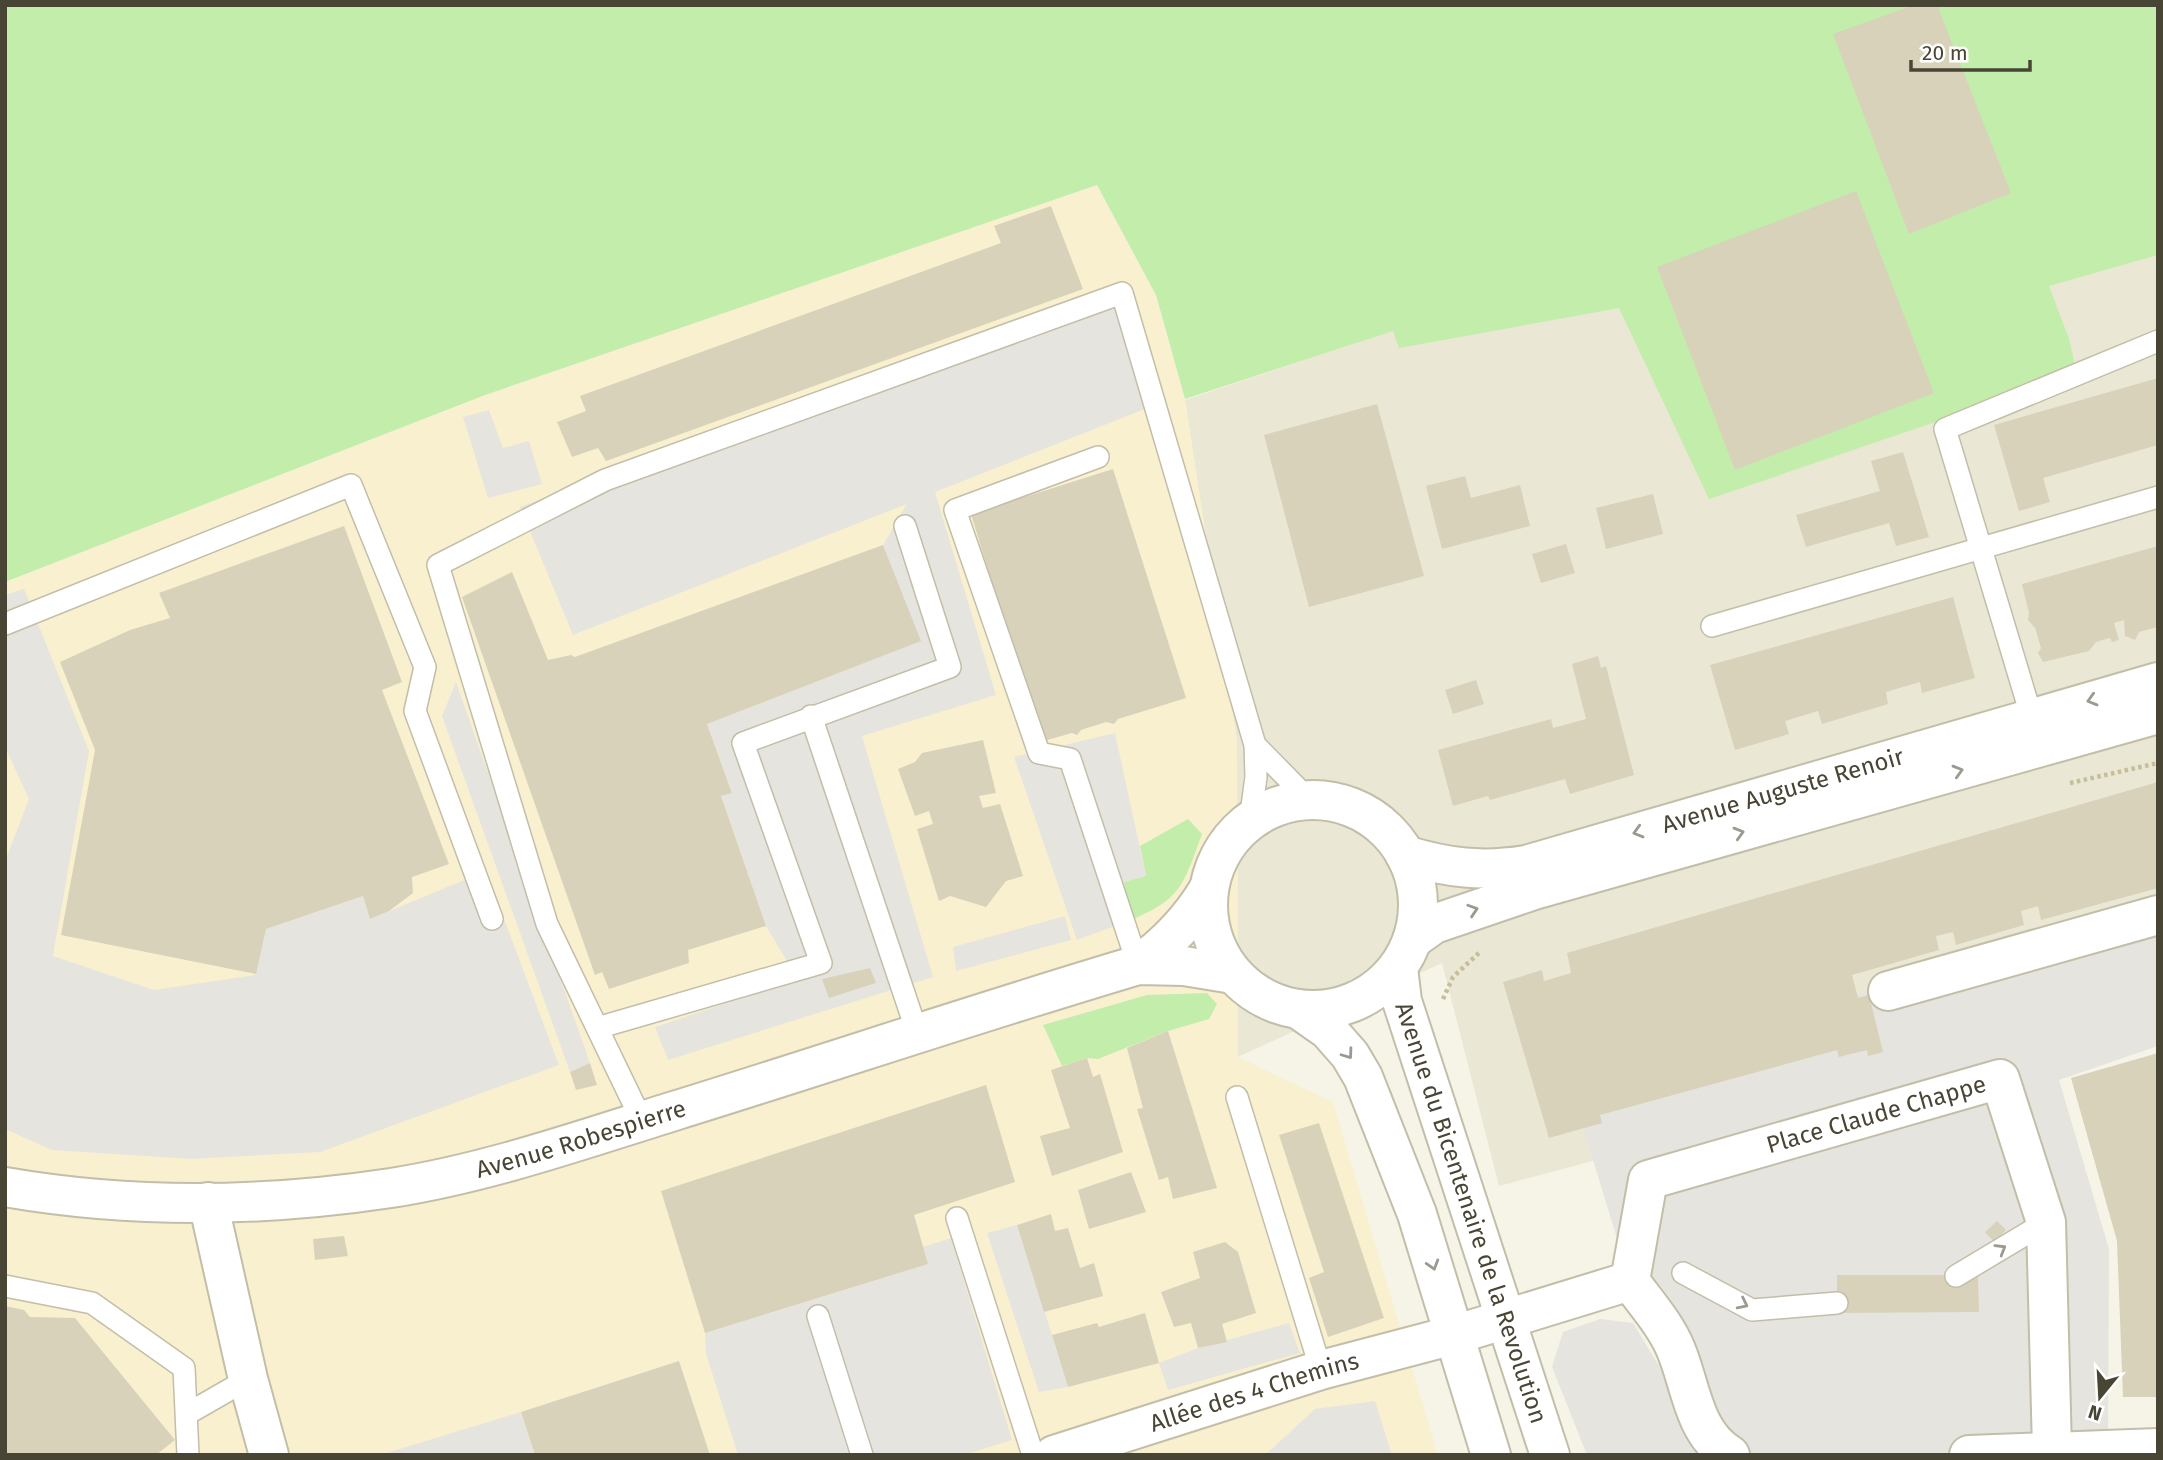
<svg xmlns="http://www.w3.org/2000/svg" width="2163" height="1460" font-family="'Fira Sans',sans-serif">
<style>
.residential{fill:#eae7d4}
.commercial{fill:#f9f0d0}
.green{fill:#c2edab}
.parking{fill:#e6e4df}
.building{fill:#d8d2bb}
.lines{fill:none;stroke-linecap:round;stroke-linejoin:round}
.lane-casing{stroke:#c2bea8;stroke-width:24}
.street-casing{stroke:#c2bea8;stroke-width:42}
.path{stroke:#c5be98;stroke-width:4.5;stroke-dasharray:3.5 3.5;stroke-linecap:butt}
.lane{stroke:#fff;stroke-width:21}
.street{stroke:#fff;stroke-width:38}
.oneway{stroke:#9b9990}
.labels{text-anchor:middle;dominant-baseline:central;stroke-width:5;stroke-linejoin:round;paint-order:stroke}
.street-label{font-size:24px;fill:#494535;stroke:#fff}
</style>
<rect width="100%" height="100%" fill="#f5f4e7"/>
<path class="residential" d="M2158,255v755l-659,176 -57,-223 -204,94 -1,-316 -52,-341 210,-70 243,-70 406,27z"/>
<path class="commercial" d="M1097,185l59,110 29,105 52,341 1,316 95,45 105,353h-1433v-873l480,-187z"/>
<path class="green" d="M5,5h2153v250l-109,31 20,53 8,35 -368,125 -90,-191 -220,40 -6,-17 -208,68 -29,-104 -59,-110 -612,210 -480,187z
M1188,819l14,15c-19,52 -21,66 -74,87l-4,-39 22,-7 -6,-29z
M1207,993l10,11 -8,15 -41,12 -70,28 -11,-1 -25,8 -19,-41 104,-30z"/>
<path class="parking" d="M1123,282l42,119 -230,91 61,203 -134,41 71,241 -265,83 -13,-33 143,-48 -32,-53 -45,-130 11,-4 -25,-68 213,-83 -37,-96 24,-41 -334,131 -53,-128z
M489,410l14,38 26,-7 13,43 -54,14 -25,-81z
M24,589l65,162 -36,205 101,34 101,-15 11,-46 97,-33 7,23 116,-48 73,194 -239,87 -128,7 -140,-9 -47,-21v-268l24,-62 -24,-52v-152z
M456,682l134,381 -20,9 -128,-356z
M1115,733l31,143 -22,6 4,39 -51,19 -63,-183z
M2158,908v138l-99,34 50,169 -1,199 -112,7h-266l-100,-174 -62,-203z
M1065,916l6,24 -115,31 -3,-24z
M1017,1225l35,110 16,52 -29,5 -52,-159z
M951,1238l61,202 -48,15h-226l-32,-101 -1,-21 223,-69 -5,-17z
M1600,1319l33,4 31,51 33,81h-110l-35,-88 11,-35z
M1289,1323l11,30 -132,37 -9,-27 39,-15z
M1375,1401l17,54h-127l50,-46z
M521,1412l14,43h-155z"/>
<path class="building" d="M1914,5h23l74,188 -102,41 -76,-200z
M1856,191l78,202 -199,77 -78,-203z
M1051,206l32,83 -477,172 -8,-13 -26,9 -15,-35 29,-11 -6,-15 421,-153 -7,-17z
M2158,378v67l-115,33 7,24 -31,9 -25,-86z
M1377,404l47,172 -115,31 -45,-172z
M1903,452l26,85 -33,9 -7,-23 -83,24 -10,-32 84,-24 -9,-30z
M1113,469l73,229 -68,21 -4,5 -8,-2 -25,8 -4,5 -5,-2 -32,9 -69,-228z
M1465,476l6,22 49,-13 10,41 -88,23 -16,-63z
M1653,494l10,40 -57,15 -10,-41z
M344,526l58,156 -20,8 67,174 -37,13 1,16 -24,18 -19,8 -7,-23 -97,33 -10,45 -195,-39 34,-185 -35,-88 70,-32 40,-12 -11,-25z
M1566,544l9,29 -34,10 -9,-29z
M883,545l38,96 -214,83 25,69 -11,3 45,130 -78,24 1,13 -80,26 -7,-17 -7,3 -133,-378 50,-25 36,88 23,-5 4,2z
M2158,546v81l-19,5 -4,8 -10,-4 -1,-16 -10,3 5,17 -7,2 -2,-4 -14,4 -7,9 -46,11 -5,-9 3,-5 -6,-20 -7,-8 1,-7 -7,-29z
M1953,597l22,81 -53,15 -2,-11 -34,10 2,12 -66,20 -4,-13 -33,10 4,13 -54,16 -25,-85z
M1598,656l3,12 5,-2 28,109 -64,19 -5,-15 -75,21 -2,-4 -35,10 -15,-56 113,-31 2,9 33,-9 -14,-55z
M1476,680l8,24 -31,10 -8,-24z
M983,740l13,53 -17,3 4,12 17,-4 23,72 -17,5 -20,26 -36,-11 -11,5 -22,-72 16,-5 -4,-13 -14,5 -17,-47 17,-7 7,-9z
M2158,782v106l-117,32 -3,-14 -17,5 3,14 -68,20 -3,-13 -17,4 3,14 -87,25 6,23 11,-3 14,57 -15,4 -1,-6 -28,7 -2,-7 -237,65 2,8 -53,15 -46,-156 39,-12 2,11 27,-8 -4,-20z
M870,968l6,15 -47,15 -7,-19z
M1168,1031l49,157 -44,11 -5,-22 -9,3 -22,-71 6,-1 -16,-60z
M2158,1053v344h-35l-6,-156 -46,-163z
M1087,1058l6,19 7,-3 23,78 -71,24 -12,-40 30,-8 -19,-58z
M590,1063l7,22 -21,5 -6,-18z
M986,1085l29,97 -101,33 14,49 -223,69 -44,-142z
M1319,1123l65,195 -56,19 -19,-59 15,-6 -45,-137z
M1131,1172l15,40 -57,17 -11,-39z
M1051,1214l4,17 13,-3 12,40 14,-5 9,33 -59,16 -27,-87z
M1997,1221l9,9 -12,12 -9,-10z
M344,1236l4,20 -33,4 -2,-21z
M1225,1242l13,10 18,61 -34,11 5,18 -29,6 -7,-25 -17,4 -13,-35 39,-14 -7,-26z
M1837,1275h141l1,37 -142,1z
M5,1306l19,4 6,7 45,1 100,122 -19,15h-151z
M1145,1313l14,50 -91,24 -16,-52 45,-12 2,4z
M679,1361l31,94h-175l-14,-43z"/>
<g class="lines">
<defs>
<path id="lane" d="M1098,457l-143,53 84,243 31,6 68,206
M5,624l346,-139 74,182 -10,44 77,208
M1712,626l446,-129
M811,716l106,316
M2034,725l-89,-296 213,-88
M1255,745l54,55
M597,1028l224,-65 -78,-220 207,-76 -45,-141
M1237,1097l84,273
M642,1121l-95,-197 -109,-359 167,-85 517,-187 133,452 1,32 -6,44
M957,1218l76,237
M1683,1273l69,37 85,-7
M1956,1276l90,-54
M5,1286l87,17 92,65 4,87
M818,1316l44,139
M187,1414l61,-35"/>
<g id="street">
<circle cx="1313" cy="905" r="105"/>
<path id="s1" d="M1405,855c42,13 77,17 121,10l632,-183"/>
<path d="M1413,939l21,-15 100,-34 624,-176"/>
<path d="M1138,965c29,-21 52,-45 70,-75"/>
<path id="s2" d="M1398,968l4,33 148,454"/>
<path d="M1888,991l270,-76"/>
<path d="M1298,1009l30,21 22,25 13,22 54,137 74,241"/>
<path id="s3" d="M5,1187c127,22 259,20 386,1 96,-15 190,-48 283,-77 155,-48 309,-100 464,-146l46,1 49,8"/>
<path d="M208,1202l40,177 21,76"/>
<path id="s4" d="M1054,1455l267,-85 133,-35 176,-54"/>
<path id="s5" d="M1730,1455c-37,-22 -39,-70 -54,-105 -10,-25 -31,-48 -46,-69l18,-101 352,-101 46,143 6,227"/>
<path d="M1969,1455l189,-7"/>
</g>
</defs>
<use href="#lane" class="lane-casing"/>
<use href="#street" class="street-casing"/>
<path class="path" d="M2070,783l88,-20
M1443,999l10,-22 27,-25"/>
<use href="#lane" class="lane"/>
<use href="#street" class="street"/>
</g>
<defs><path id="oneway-chevron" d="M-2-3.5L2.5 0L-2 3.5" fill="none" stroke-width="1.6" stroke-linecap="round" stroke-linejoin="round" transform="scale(1.75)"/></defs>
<g class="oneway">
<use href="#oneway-chevron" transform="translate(2092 700) rotate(164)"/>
<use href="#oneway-chevron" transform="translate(1958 771) rotate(-16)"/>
<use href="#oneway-chevron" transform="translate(1638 832) rotate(164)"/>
<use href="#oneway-chevron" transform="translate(1739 833) rotate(-16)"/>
<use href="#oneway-chevron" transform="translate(1473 910) rotate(-18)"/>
<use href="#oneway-chevron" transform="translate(1348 1054) rotate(54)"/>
<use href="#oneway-chevron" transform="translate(2001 1249) rotate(-31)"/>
<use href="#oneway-chevron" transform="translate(1433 1265) rotate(73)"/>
<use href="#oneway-chevron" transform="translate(1743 1304) rotate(26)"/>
</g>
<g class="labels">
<g class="street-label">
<text stroke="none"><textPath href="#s1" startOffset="390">Avenue Auguste Renoir</textPath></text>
<text stroke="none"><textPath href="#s5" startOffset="544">Place Claude Chappe</textPath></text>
<text stroke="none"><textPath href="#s3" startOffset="584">Avenue Robespierre</textPath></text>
<text stroke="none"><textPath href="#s2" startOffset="256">Avenue du Bicentenaire de la Revolution</textPath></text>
<text stroke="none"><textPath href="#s4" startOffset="210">Allée des 4 Chemins</textPath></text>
</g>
</g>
<rect width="2163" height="1460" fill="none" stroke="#494535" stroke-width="14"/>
<g transform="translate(2100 1397) rotate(198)" stroke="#ffffff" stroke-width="5" paint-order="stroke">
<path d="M0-5L12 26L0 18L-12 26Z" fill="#494535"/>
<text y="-10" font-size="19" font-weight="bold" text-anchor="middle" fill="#494535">N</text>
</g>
<path d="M1911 60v10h119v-10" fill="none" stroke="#494535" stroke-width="3.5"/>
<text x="1922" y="60" font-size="21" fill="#494535" stroke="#ffffff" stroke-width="5" paint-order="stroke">20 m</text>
</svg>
